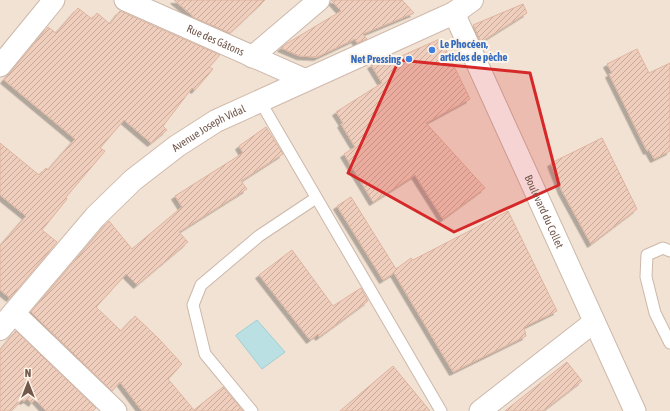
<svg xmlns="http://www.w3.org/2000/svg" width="670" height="411" font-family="'Asap Condensed',sans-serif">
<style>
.residential{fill:#f2e2d3}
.water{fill:#bae0e3;stroke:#a1cfd4}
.building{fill:url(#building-hatch);stroke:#e0b49f;filter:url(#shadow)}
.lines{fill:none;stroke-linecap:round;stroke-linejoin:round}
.lane-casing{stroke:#ccb8ab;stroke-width:13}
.street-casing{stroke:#ccb8ab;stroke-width:23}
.secondary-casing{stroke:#d0baac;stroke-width:24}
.lane{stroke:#fff;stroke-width:11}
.street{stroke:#fff;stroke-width:21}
.secondary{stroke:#fff;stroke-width:22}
.marked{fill:#d62828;fill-opacity:0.2;stroke:#d62828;stroke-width:3;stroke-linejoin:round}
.shop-dot{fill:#3f7fe0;stroke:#fef5ea;stroke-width:1.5}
.labels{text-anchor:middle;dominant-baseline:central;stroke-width:4;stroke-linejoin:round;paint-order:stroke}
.street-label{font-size:11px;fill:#72574b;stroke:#fef5ea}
.shop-label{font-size:11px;font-weight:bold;fill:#366cbe;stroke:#fef5ea;text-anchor:start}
</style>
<defs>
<pattern id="building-hatch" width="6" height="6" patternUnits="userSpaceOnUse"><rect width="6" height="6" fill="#efcebd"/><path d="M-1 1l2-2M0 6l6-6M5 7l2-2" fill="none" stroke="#c6aa9c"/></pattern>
<filter id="shadow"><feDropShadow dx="-3.5" dy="3.5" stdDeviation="0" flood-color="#0004"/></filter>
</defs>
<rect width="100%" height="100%" fill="#fbf1e4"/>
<path class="residential" d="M0,0h670v411h-670z"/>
<path class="water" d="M257,320l28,32 -23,17 -26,-33v-1z"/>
<path class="building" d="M174,0h91l-35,33 -35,-15z
M331,0h71l12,13 -51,21 4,5 -10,4 -2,-4 -38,18 -17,-1 -19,-8 5,-4 55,-33z
M523,4l4,9 -46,29 -8,-17z
M78,8l14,11 5,-6 13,11 10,-13 100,44 -11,12 4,2 -18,21 -3,-2 -29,38 4,4 -16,13 -27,-23 -24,28 5,3 -39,46 1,2 -25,31 15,12 -47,56 -10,-8v-44l26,-30 -26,-21v-52l39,32 7,-7 2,2 27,-31 -71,-59 44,-53 8,6z
M442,38l5,14 23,47 -44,24 59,65 -42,31 -28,-44 -42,27 -29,-48 11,-7 -14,-23 2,-1 -7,-11 46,-29 -11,-18 14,-7 3,4z
M637,49l12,24 21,-10v88l-16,8 -5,-9 -2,1 -38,-77 3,-1 -5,-9z
M266,127l17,27 -42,27 6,8 -68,43 9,10 -51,43 -11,-11 -30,33 25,24 14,-15 24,23 23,25 -14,15 26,31 29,-23 20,24h-101l-22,-29 -8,9 -81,-79 78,-91 23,28 50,-42 -7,-11 68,-43 -4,-7z
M602,138l35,71 -46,35 -29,-53 -11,-28z
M351,197l45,72 15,-11 2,2 95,-49 49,100 -33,16 2,9 -73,36 -59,-99 -11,7 -46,-74z
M292,250l41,56 28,-18 7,13 -49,36 -1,-3 -8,6 -51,-65z
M16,331l80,77 -3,3h-47l-11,-12 -3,4 -5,-4 -3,2 -2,-1 -11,11h-11v-61z
M567,362l15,19 -39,30h-38z
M393,366l37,45h-90l46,-39z"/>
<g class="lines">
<defs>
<path id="lane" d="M260,101l181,310
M670,251l-7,-3 -16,7 -1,22 9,36 15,30
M252,411l-47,-57 -12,-49 8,-20 58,-49 57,-38"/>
<g id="street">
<path id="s1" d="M125,0l181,80"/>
<path id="s2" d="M454,13l181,398"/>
<path d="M252,57l67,-57"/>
<path d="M0,66l54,-66"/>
<path d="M14,313l102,98"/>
<path d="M480,411l114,-89"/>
</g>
<g id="secondary">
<path id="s3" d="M0,329l95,-112 38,-37 44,-34 39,-25 238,-108 18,-13"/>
</g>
</defs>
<use href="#lane" class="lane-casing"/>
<use href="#street" class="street-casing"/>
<use href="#secondary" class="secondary-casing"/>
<use href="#lane" class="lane"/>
<use href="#street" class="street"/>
<use href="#secondary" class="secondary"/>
</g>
<path class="marked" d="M399,60l131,13 29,112 -105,47 -106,-59z"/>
<g class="shop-dot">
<circle cx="432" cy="50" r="4"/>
<circle cx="409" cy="59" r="4"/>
</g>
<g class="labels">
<g class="street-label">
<text stroke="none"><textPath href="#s1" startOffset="99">Rue des Gâtons</textPath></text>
<text stroke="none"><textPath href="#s3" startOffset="292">Avenue Joseph Vidal</textPath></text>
<text stroke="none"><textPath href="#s2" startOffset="218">Boulevard du Collet</textPath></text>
</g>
<g class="shop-label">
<text x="440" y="44">Le Phocéen,<tspan x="440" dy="13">articles de pèche</tspan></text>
<text x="401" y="59" text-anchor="end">Net Pressing</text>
</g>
</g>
<g transform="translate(28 383)" stroke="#fef5ea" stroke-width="3" paint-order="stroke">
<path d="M0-3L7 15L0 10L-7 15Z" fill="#72574b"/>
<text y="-6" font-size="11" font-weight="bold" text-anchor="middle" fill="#72574b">N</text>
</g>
</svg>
